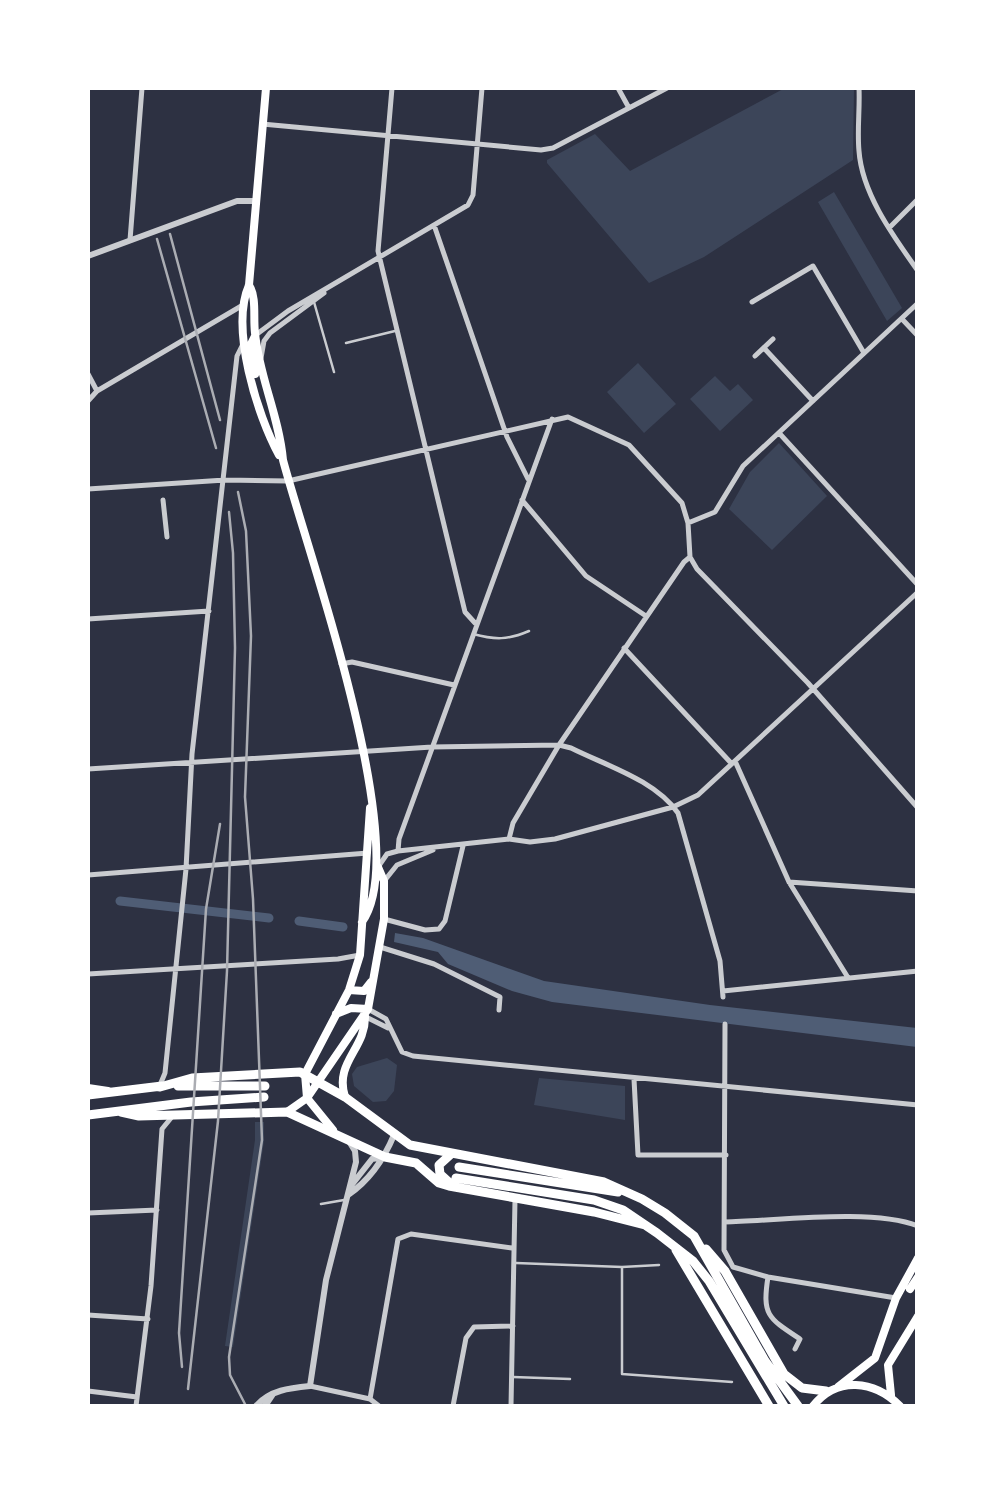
<svg xmlns="http://www.w3.org/2000/svg" width="1005" height="1494" font-family="'Alegreya Sans',sans-serif">
<style>
.green{fill:#3c4559}
.water{fill:#4f5d75}
.lines{fill:none;stroke-linecap:round;stroke-linejoin:round}
.canal{stroke:#4f5d75;stroke-width:9}
.service{stroke:#caccd0;stroke-width:2.5}
.minor{stroke:#caccd0;stroke-width:5}
.tertiary{stroke:#caccd0;stroke-width:6}
.secondary{stroke:#fff;stroke-width:8}
.trunk{stroke:#fff;stroke-width:9}
.tram{stroke:#abadb3;stroke-width:2.5}
.rail{stroke:#abadb3;stroke-width:2.5}
</style>
<rect width="100%" height="100%" fill="#2d3142"/>
<path class="green" d="M785,88h69l-1,72 -149,97 -55,26 -102,-120v-3l48,-26 35,37z
M834,192l68,116 -15,13 -69,-119z
M638,363l38,41 -32,29 -37,-41z
M715,376l15,15 8,-7 15,16 -33,31 -30,-32z
M779,443l48,53 -55,54 -43,-41 21,-37z
M387,1058l10,7 -3,26 -8,10 -13,1 -19,-16 -2,-12 5,-7z
M539,1078l86,8v34l-91,-15z
M255,1122h9v19l-31,206 -8,-1 30,-206z"/>
<path class="water" d="M395,933l28,5 121,43 166,24 207,23v19l-365,-45 -40,-11 -64,-27 -10,-12 -44,-10z"/>
<g class="lines">
<path class="canal" d="M120,901l149,17
M299,921l44,6"/>
<path class="service" d="M314,302l20,70
M346,343l49,-12
M473,634c22,6 35,6 56,-3
M321,1204l23,-4
M516,1263l106,4 37,-2
M622,1267v107l110,8
M513,1377l57,2"/>
<path class="minor" d="M392,88l-14,163 87,361 10,11
M618,88l11,20
M859,88c1,21 -2,42 0,63 3,43 35,86 59,120
M262,124l279,26 12,-2 114,-60
M434,225l73,212 21,42
M889,228l29,-29
M130,240l12,-152
M752,302l61,-36 51,87
M902,319l16,17
M257,334l31,-23 180,-106 5,-10 9,-107
M764,348l49,53
M755,356l18,-17
M261,358l3,-17 6,-8 54,-40
M88,374l9,17 146,-86
M88,401l9,-10
M780,434l138,151
M88,489l137,-9 63,1 280,-64 61,28 53,58 6,20 2,34 -6,5 -125,183 -46,78 -4,16
M163,500l4,37
M522,500l64,76 60,40
M688,523l27,-11 28,-46 175,-163
M690,557l7,12 111,114 110,125
M88,619l121,-8
M624,648l107,115
M341,664l11,-2 102,23
M735,761l54,121 58,94
M88,769l344,-22 127,-2 12,3c36,18 84,32 107,65l42,148 3,36
M398,851l1,-12 153,-420
M378,867l9,-13 11,-3 111,-12 21,3 25,-3 118,-32 25,-12 220,-203
M88,875l280,-22
M385,880l12,-15 36,-15
M789,882l129,9
M384,919l41,11 14,-1 6,-8 18,-75
M380,947l54,17 66,33 -1,13
M88,974l250,-15 22,-4
M723,991l195,-20
M368,1009l18,10 16,33 11,4 505,49
M366,1017l22,11
M725,1024l-1,226 9,17 35,10 128,21
M634,1079l4,76h88
M160,1085l5,-12 21,-204 6,-115 45,-398 6,-12
M88,1213l69,-3
M725,1222c51,-1 147,-14 193,4
M768,1277c-6,38 0,41 32,62l-5,10
M88,1315l60,4
M310,1386l60,13 9,7
M88,1391l49,6
M370,1399l28,-160 13,-5 101,14
M136,1406l15,-120 11,-157 9,-11
M453,1406l13,-68 8,-11 39,-1
M511,1406l4,-206"/>
<path class="tertiary" d="M88,256l149,-55h18
M350,1187l22,-28 12,-2
M348,1195c22,-15 36,-36 46,-60
M256,1406c14,-16 34,-18 54,-20l16,-106 30,-118 -1,-11 -5,-8
M265,1406l8,-12"/>
<path class="secondary" d="M266,88l-17,197c-19,43 8,130 30,170
M249,285c8,13 4,32 6,48 4,43 24,83 28,127 24,91 132,390 79,462
M255,336l-6,12 6,26
M349,990l15,1 7,-9
M336,1014l15,-6 17,1
M88,1088l20,3
M345,1097c-11,-35 21,-48 20,-81
M287,1112l20,-14 61,-89 16,-90v-38l-6,-14
M333,1130l-26,-32 -2,-24 44,-84 11,-35 10,-147
M910,1289l8,-12
M838,1387l37,-29 21,-60 22,-40
M891,1395l-3,-30 30,-49
M813,1406c24,-30 61,-26 87,0"/>
<path class="trunk" d="M178,1086h87
M160,1087l32,-9 108,-6 45,25 65,48 194,37 38,17 23,14 29,23 71,125 33,45
M88,1095l74,-9
M121,1112l18,4 148,-4 98,45 31,6 23,20 10,3 145,26 51,13
M88,1115l103,-13 73,-5
M450,1155l-11,10 1,9 11,10
M459,1167l159,25
M456,1178l138,22 29,10 34,23 36,28 16,20 75,125
M706,1249l19,22 59,103 18,14 24,3
M676,1250l93,156"/>
<path class="tram" d="M170,234l50,186
M238,492l8,39 5,105 -6,161 8,102 9,241 -33,217 1,18 16,31"/>
<path class="rail" d="M157,239l59,209
M182,1367l-3,-34 27,-424 14,-85
M188,1389l30,-268 9,-150 8,-323 -2,-95 -4,-41"/>
</g>
<rect width="1005" height="1494" fill="none" stroke="#ffffff" stroke-width="180"/>
</svg>
